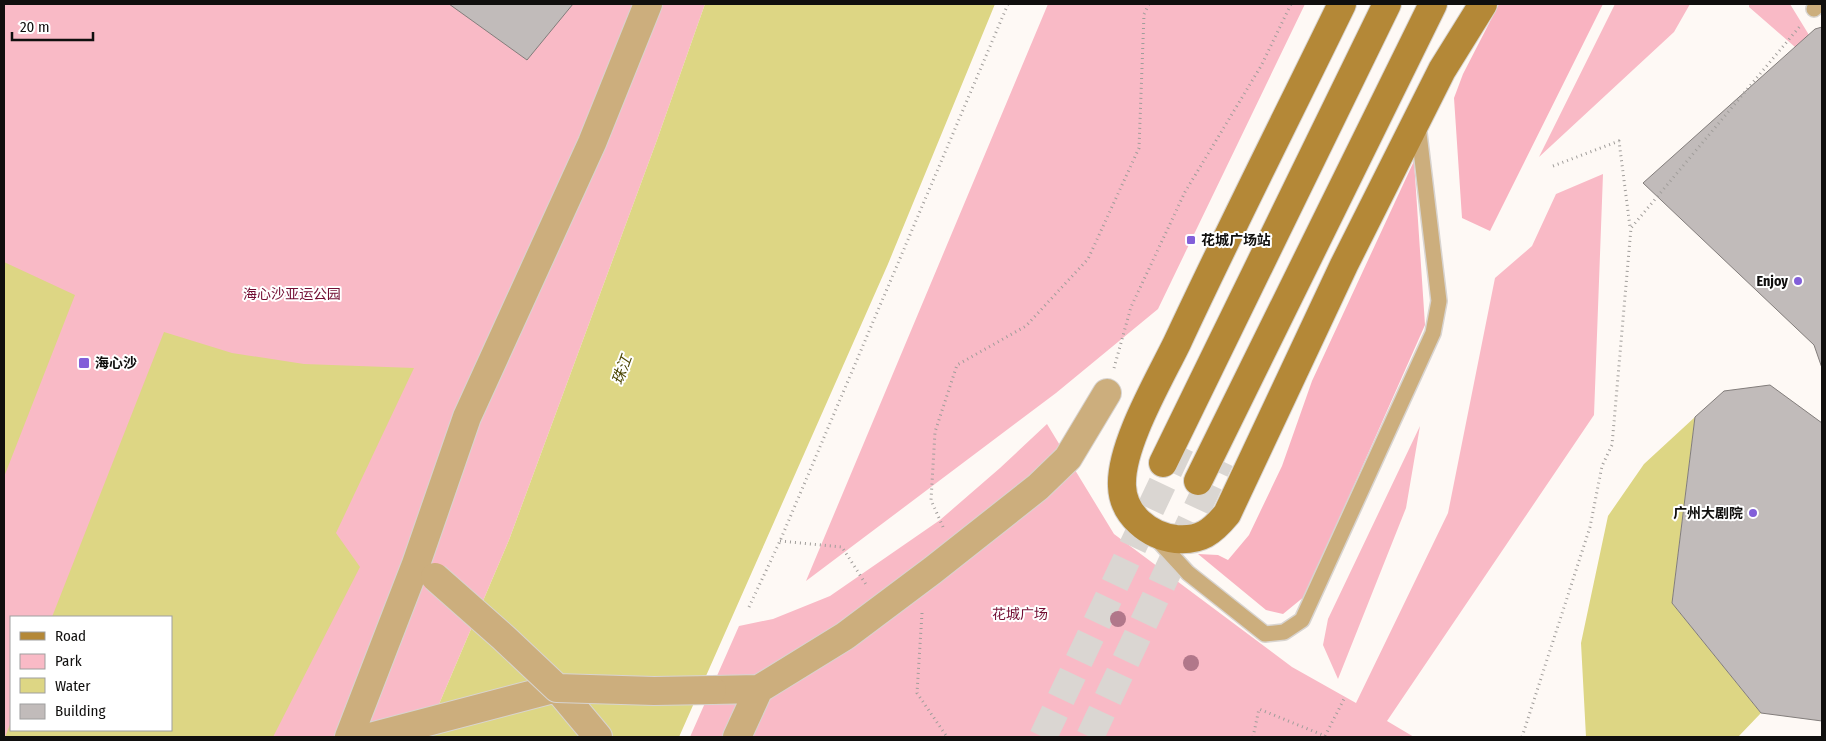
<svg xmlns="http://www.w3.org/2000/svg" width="1826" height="741" font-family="'Fira Sans Condensed','Noto Sans SC',sans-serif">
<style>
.green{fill:#f9bac6;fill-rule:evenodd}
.forest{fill:#f9b3c1}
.water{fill:#ddd684}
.building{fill:#c1bbba;stroke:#827d7b}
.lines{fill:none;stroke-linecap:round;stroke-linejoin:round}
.secondary-tunnel{stroke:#dad6d2;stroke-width:28;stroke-dasharray:28 14;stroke-linecap:butt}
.lane-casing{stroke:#d8d4d0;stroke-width:18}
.street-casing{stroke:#d8d4d0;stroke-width:30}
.secondary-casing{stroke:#d8d4d0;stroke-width:30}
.path{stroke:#a09d9a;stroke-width:3;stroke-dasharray:1 4;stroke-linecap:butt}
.lane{stroke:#ccae7d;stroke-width:15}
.street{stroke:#ccae7d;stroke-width:28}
.secondary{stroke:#b48837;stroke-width:28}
.street-bridge-casing{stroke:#d8d4d0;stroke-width:30;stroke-linecap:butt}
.street-bridge{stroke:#ccae7d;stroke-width:28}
.tree{fill:#b1778a}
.poi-dot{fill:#825fd9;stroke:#fff;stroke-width:2}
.labels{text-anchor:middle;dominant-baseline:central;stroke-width:4;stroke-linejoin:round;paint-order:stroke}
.poi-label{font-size:14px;font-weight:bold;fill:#100f0e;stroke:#fff;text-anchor:start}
.park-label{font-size:14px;fill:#720d32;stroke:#fff}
.water-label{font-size:15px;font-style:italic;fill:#4c4604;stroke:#fff}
</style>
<rect width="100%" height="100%" fill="#fef9f5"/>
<path class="green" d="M4,4h701l-48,136 -148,400 -84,197h-421zM11,617h160v113h-160z
M1048,4h257l-147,305 -102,84 -250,188z
M1615,4h75l-16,28 -135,125z
M1749,4h41l19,31 -14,12 -46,-40z
M1603,174l-9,241 -207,306 27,16h-724l49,-111 34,-7 57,-23 110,-76 60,-52 47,-44 67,110 178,133 64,36 92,-190 47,-235 37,-32 24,-52z
M1420,426l-14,82 -68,171 -15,-34 5,-26z"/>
<path class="forest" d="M1499,4h104l-113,227 -28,-13 -8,-120 9,-24z
M1414,161l11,164 -120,271 -22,18 -17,-4 -68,-56 20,1 10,5 21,-25 33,-69 30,-85z"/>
<path class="water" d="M705,4h290l-107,260 -209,473h-254l84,-197 148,-400z
M4,262l71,33 -71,182z
M164,332l68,21 72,11 110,4 -78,165 24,34 -87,170h-268l6,-15v8h160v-113h-119z
M1695,417l-23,186 89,110 -23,24h-152l-5,-94 27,-127 36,-52z"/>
<path class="building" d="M449,4h124l-46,56z
M1822,27v341l-8,-23 -171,-162 172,-154z
M1770,385l52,38v298l-61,-8 -89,-110 23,-186 29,-26z"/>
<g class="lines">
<path class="secondary-tunnel" d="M1043,737l139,-295
M1090,737l130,-277"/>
<defs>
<path id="lane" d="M1814,9l5,-5
M1154,536l34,37 77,61 19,-2 18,-12 131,-287 6,-32 -21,-176"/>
<path id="street" d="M712,690l47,-1
M349,737l67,-173 51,-147 125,-274 56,-139
M370,737l187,-49 41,49
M737,737l22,-48 86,-53 88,-66 105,-83 30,-29 39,-65"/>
<path id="secondary" d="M1342,4c-55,113 -112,225 -165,339 -18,37 -57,103 -55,143 1,29 27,50 54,53 25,2 36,-7 51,-25l117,-249 98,-195 41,-66
M1163,463l224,-459
M1198,481l235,-477"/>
</defs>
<use href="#lane" class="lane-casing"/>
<use href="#street" class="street-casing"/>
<use href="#secondary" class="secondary-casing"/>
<path class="path" d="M1553,166l66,-25 11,86
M1114,368l17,-61 54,-115 76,-126 30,-62
M943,527l-12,-27 4,-68 22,-67 69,-39 62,-67 51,-111 5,-134 5,-10
M780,541l62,6 25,39
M749,607l31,-66 228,-537
M922,613l-5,80 30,44
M1253,737l6,-28 66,27 20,-39
M1522,737l68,-210 12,-61 10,-21 19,-217 170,-203"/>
<use href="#lane" class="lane"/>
<use href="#street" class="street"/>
<use href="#secondary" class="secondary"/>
<defs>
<path id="street-bridge" d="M435,577l69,61 53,50 97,3 58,-1"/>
</defs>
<use href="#street-bridge" class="street-bridge-casing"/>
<use href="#street-bridge" class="street-bridge"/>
</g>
<g class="tree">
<circle cx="1118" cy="619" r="8"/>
<circle cx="1191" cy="663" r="8"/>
</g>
<g class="poi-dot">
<rect x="1186" y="235" width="10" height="10" rx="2.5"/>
<circle cx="1798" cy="281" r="5"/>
<rect x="78" y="357" width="12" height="12" rx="2.5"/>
<circle cx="1753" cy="513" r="5"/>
</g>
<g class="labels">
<g class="poi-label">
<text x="1201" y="240">花城广场站</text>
<text x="1788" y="281" text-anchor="end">Enjoy</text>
<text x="95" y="363">海心沙</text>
<text x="1743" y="513" text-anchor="end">广州大剧院</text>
</g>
<g class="park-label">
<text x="292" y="294">海心沙亚运公园</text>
<text x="1020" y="614">花城广场</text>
</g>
<g class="water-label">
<text transform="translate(622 370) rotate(-70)">珠江</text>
</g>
</g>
<rect width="1826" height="741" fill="none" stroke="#100f0e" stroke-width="10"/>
<rect x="10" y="616" width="162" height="115" fill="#ffffff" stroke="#9f9f9f"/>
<rect x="20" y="632" width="25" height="8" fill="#b48837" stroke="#9f9f9f"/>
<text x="55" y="641" font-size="15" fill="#100f0e">Road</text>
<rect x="20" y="654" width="25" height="15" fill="#f9bac6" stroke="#9f9f9f"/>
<text x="55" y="666" font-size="15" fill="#100f0e">Park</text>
<rect x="20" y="678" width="25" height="15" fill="#ddd684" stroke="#9f9f9f"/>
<text x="55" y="691" font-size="15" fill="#100f0e">Water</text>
<rect x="20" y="704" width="25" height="15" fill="#c1bbba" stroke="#9f9f9f"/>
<text x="55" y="716" font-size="15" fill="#100f0e">Building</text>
<path d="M12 32v8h81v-8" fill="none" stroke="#100f0e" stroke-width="2.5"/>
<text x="20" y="32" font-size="15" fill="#100f0e" stroke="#ffffff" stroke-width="4" paint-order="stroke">20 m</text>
</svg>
